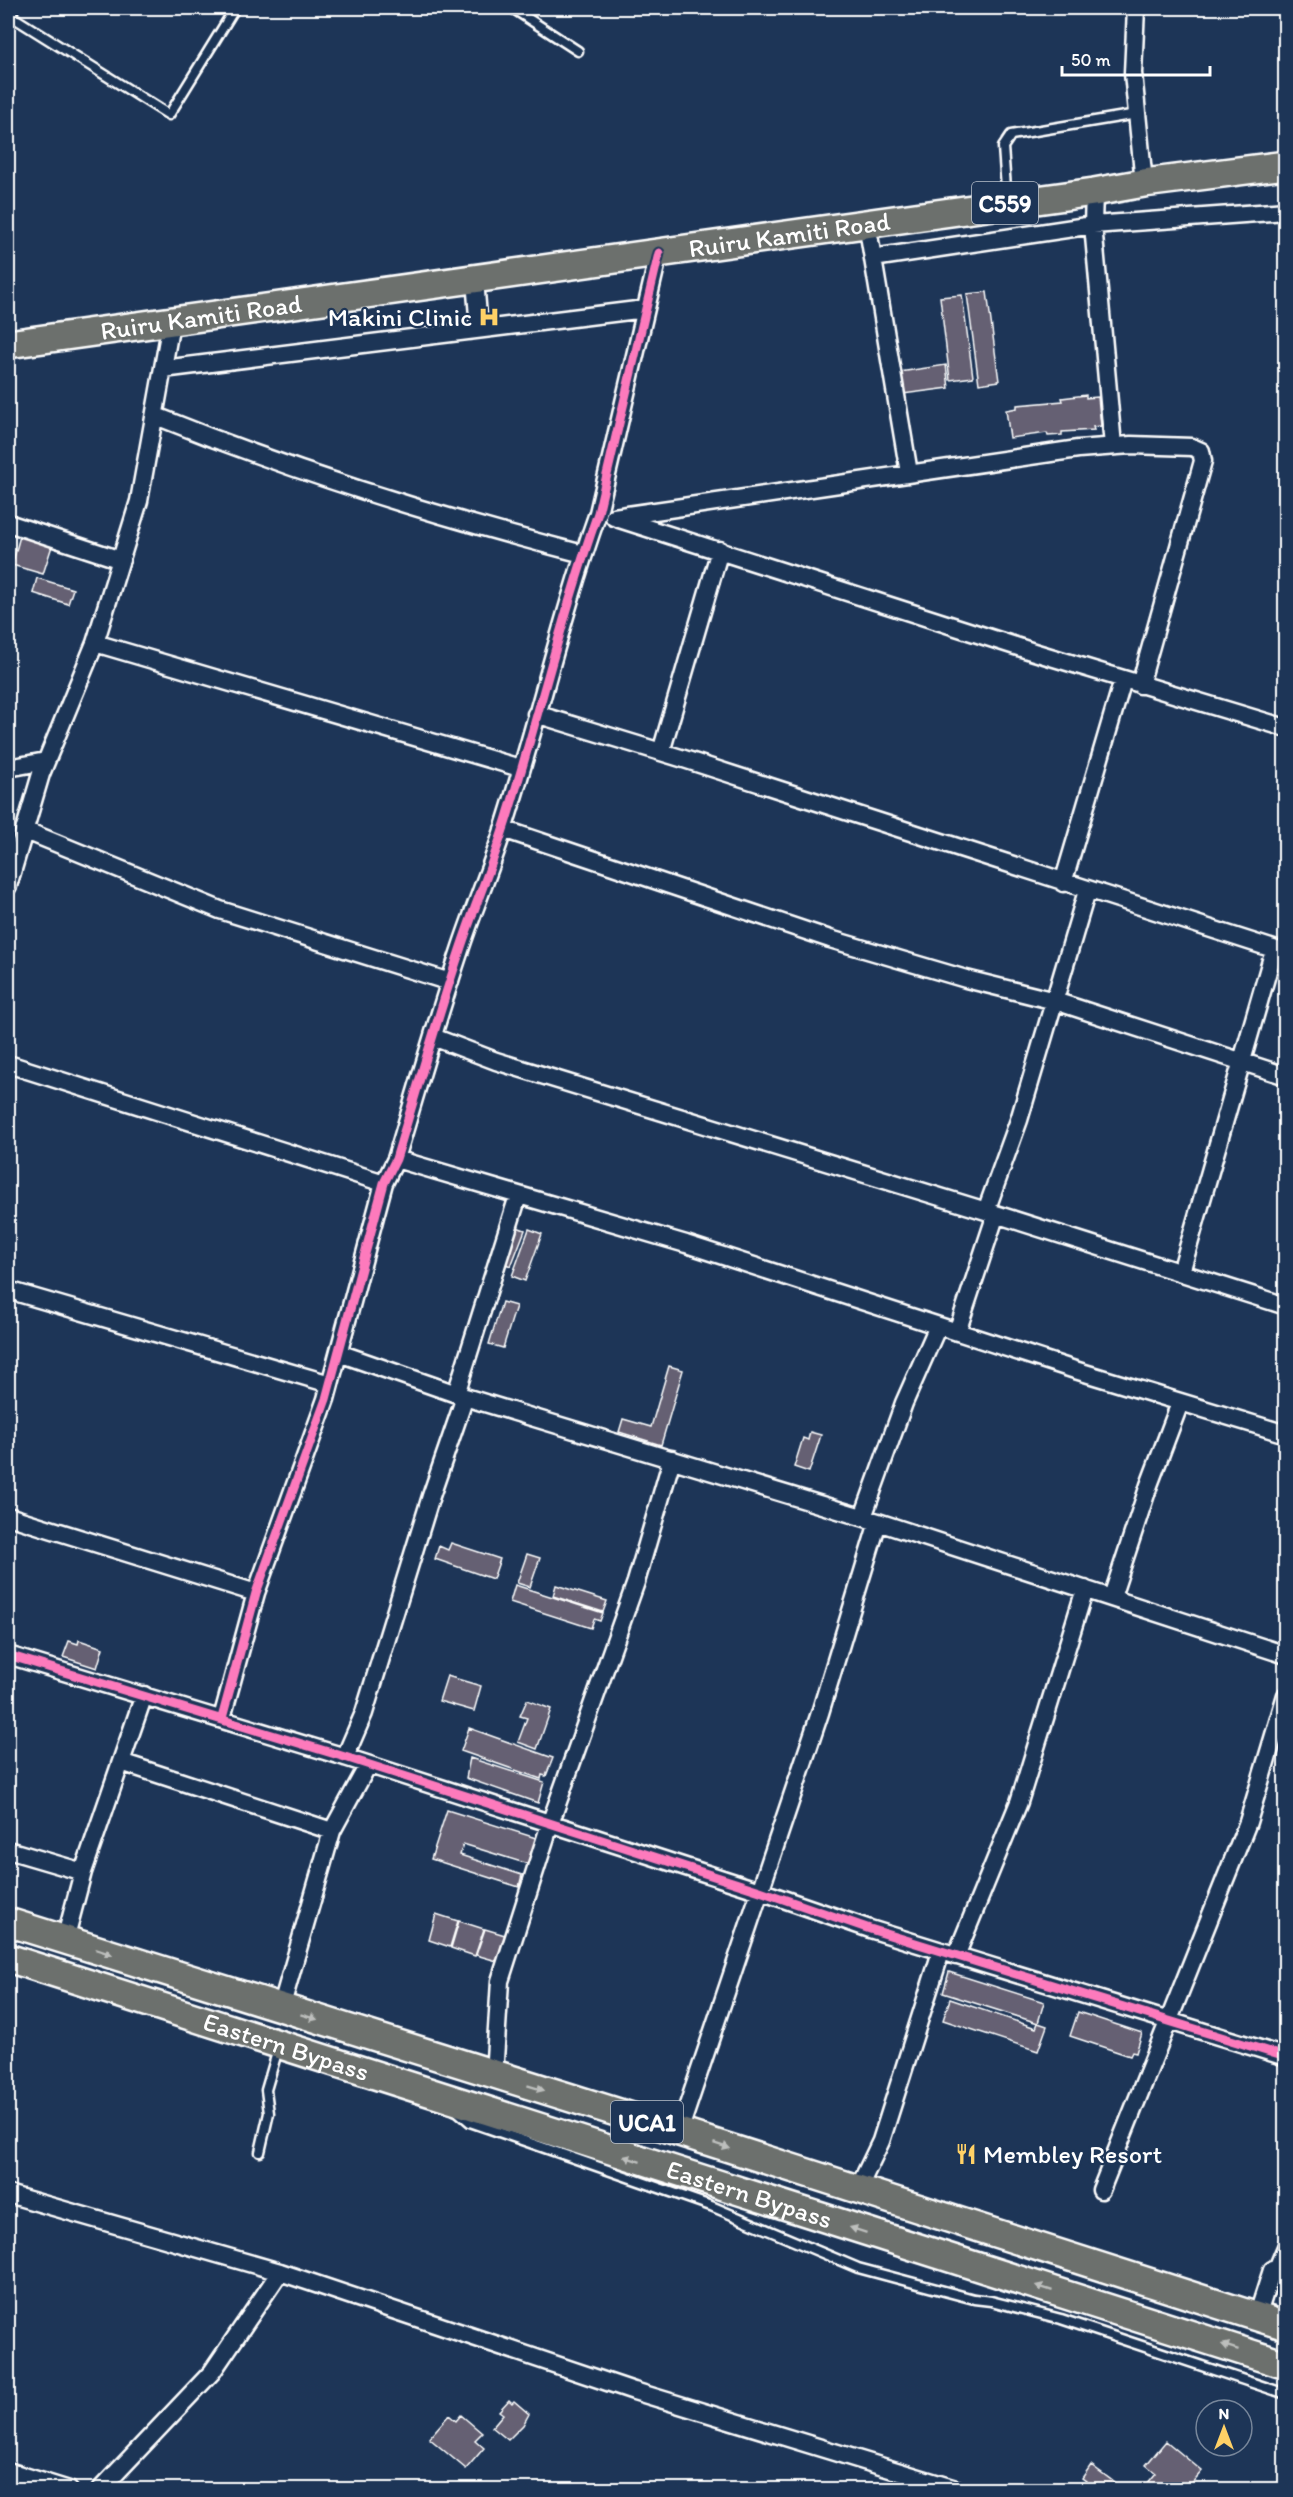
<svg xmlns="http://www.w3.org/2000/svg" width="1293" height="2497" font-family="Itim,sans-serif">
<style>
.building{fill:#656173;stroke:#fff;stroke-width:1.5}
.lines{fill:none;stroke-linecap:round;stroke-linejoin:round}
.service-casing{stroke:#fff;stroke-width:13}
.minor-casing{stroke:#fff;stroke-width:21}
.primary-casing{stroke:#fff;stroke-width:32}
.service{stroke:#1d3557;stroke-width:8}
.minor{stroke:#1d3557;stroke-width:16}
.primary{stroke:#6c706d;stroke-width:27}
.cycleway-casing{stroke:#1d3557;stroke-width:13}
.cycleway{stroke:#fd7abc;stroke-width:9}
.oneway{fill:#bdbfbd}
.labels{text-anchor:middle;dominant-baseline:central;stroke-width:4.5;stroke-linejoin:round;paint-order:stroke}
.shield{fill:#1d3557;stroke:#bbc2cd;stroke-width:1.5}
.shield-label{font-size:24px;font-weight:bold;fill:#fff}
.street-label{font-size:26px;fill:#fff;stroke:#1d3557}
.poi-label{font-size:26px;fill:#fff;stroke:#1d3557;text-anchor:end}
</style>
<rect width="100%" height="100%" fill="#1d3557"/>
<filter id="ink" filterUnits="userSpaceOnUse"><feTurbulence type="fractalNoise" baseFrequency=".0167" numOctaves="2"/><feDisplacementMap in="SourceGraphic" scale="12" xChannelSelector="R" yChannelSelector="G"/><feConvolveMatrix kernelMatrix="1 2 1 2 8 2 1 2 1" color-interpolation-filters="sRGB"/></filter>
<g filter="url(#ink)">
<path class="building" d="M987,292l12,89 -20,3 -12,-90z
M962,295l11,82 -23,3 -10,-83z
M946,365l3,23 -46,6 -3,-22z
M1086,395v3l12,-1 3,29 -8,1 1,3 -32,2v3l-14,1 -1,-3 -37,5 -4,-28 11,-2v-3l46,-4 -1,-3z
M20,536l32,10 -9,28 -31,-9z
M37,578l36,11 -5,15 -35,-11z
M514,1226l11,4 -14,36 -11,-4z
M529,1229l13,5 -17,47 -13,-5z
M502,1302l14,4 -13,42 -14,-4z
M669,1366l14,4 -22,75 -42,-13 4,-13 28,8z
M810,1432l11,3 -12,37 -15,-5 9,-29 5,2z
M451,1543l49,16 -7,20 -58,-20 4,-13 9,4z
M527,1554l13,4 -10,29 -13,-4z
M515,1585l88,28 -3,8 -6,-2 -3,9 -81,-26z
M556,1585l51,16 -4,11 -50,-16z
M79,1640l24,8 -6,20 -34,-11 6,-16 9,3z
M447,1676l34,10 -7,25 -35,-10z
M527,1700l24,9 -14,40 -19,-7 9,-24 -7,-2z
M469,1728l84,30 -7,18 -4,-1 -1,4 -80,-28z
M470,1758l74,24 -6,21 -72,-25z
M447,1810l89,28 -8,26 -65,-20 -3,11 62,20 -3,12 -88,-28z
M436,1914l22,7 -8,26 -21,-7z
M459,1921l25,8 -9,27 -24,-8z
M485,1929l20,6 -8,26 -21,-6z
M949,1972l95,30 -6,21 -95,-30z
M950,1999l86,29 2,-5 9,3 -9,25 -95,-31z
M1078,2012l64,21 -6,20 -4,-1 -2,4 -60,-20z
M509,2400l3,3 2,-2 15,13 -6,11 -15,15 -16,-13 11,-13 -4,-3z
M449,2415l7,6 5,-6 21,18 -7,7 9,8 -18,21 -37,-31z
M1166,2441l36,30 -16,19h-44l14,-17 -10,-8z
M1091,2465l23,17 -6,8h-28l6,-9 -4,-3z"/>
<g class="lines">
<defs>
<path id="service" d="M512,8l66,43
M8,14l161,101 66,-107
M1007,202l-4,-55 8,-12 126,-21
M456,2110l14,12 241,84 147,62 116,31 17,2 70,18 225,75
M260,2152l9,-39 -3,-23 12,-41
M1272,2270l14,-33"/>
<path id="minor" d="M1136,8l-3,65 11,110
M8,11l2,-3
M1094,192l-1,33 20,221
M867,223l42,250
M873,258l220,-33 193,-14
M475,280l4,48
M163,369l482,-60
M156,416c139,56 282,101 427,138
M614,517l464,-68 53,-4 61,2 9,4 2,10 -63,224
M619,519l415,133 252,76
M8,523l113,37
M95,643l425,125
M536,714l148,45 602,194
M661,752l59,-202
M8,768l38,-7
M503,829l327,110 136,40 89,22 231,75
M24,830l196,80 230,72
M1063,883l60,-203
M8,886l33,-112 54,-131 44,-142 32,-178
M433,1037l63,24 490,150 300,95
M8,1064l376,119
M396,1159l290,85 389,126 211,64
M986,1211l33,-91 68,-229
M1181,1272l93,-322
M8,1290l322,94
M957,1332l39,-118
M339,1353l126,44 413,125 408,133
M456,1394l62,-198
M8,1516l248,77
M863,1517l41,-114 34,-77
M1112,1597l37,-112 31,-82
M8,1655l337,102 415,134 110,38 416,128
M222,1718l34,-125 70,-194 58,-216 12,-24c21,-70 41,-140 64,-209 13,-40 30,-79 43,-120 34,-105 58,-213 95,-317l61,-260
M345,1757l19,-44 67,-217 34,-99
M121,1762l211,69
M8,1850l75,22
M65,1940l18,-68 61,-177
M956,1956l63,-154 66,-213
M281,2008l51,-177 36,-66
M494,2075l6,-94 50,-157 86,-242 36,-123
M679,2132l141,-419 58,-191
M858,2189l23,-48 60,-189
M1101,2190l147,-368 38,-127
M8,2194l272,78 354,119 325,99
M1257,2317l15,-47 14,3
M8,2471l61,19
M100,2490l112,-118 68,-100"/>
<g id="primary">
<path id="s1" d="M8,344l1086,-152 50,-9 142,-18"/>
<path d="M8,1922l640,200 638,204"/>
<path id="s2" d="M8,1958l1278,407"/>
</g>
</defs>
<use href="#service" class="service-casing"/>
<use href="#minor" class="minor-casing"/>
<use href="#primary" class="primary-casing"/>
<use href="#service" class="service"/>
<use href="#minor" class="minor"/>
<use href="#primary" class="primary"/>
<defs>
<path id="cycleway" d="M8,1655l337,102 415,134 110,38 416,128
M222,1718l34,-125 70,-194 58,-216 12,-24c21,-70 41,-140 64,-209 13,-40 30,-79 43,-120 34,-105 58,-213 95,-317l61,-260"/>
</defs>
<use href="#cycleway" class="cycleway-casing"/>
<use href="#cycleway" class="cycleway"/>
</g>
<defs><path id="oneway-solid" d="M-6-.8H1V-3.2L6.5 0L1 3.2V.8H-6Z" transform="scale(1.5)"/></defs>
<g class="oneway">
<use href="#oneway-solid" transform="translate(104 1952) rotate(18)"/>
<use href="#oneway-solid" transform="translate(309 2017) rotate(17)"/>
<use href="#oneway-solid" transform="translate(536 2088) rotate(17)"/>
<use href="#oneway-solid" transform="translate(722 2146) rotate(18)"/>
<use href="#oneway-solid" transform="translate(632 2159) rotate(-162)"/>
<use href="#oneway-solid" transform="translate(858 2230) rotate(-162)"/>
<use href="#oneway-solid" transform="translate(1044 2288) rotate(-162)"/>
<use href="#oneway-solid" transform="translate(1230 2347) rotate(-162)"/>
</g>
</g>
<defs>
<symbol id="hospital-bare" viewBox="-9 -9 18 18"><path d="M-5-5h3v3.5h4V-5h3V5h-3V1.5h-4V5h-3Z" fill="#ffd166" stroke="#1d3557" stroke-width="2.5" paint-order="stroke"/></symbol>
<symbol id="restaurant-bare" viewBox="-9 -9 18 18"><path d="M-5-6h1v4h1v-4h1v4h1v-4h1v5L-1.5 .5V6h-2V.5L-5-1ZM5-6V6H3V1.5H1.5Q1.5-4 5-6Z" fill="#ffd166" stroke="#1d3557" stroke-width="2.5" paint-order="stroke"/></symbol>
</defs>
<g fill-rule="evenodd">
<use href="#hospital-bare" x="474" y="302" width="30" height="30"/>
<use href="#restaurant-bare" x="951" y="2139" width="30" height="30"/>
</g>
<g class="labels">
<g class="shield">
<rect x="972" y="182" width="66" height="42" rx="4.5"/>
<rect x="611" y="2101" width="72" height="42" rx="4.5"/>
</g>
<g class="shield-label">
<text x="1005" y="203">C559</text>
<text x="647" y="2122">UCA1</text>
</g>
<g class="street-label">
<text stroke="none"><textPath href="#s1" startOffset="789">Ruiru Kamiti Road</textPath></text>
<text stroke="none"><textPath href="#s1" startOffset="195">Ruiru Kamiti Road</textPath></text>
<text stroke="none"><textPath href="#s2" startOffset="292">Eastern Bypass</textPath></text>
<text stroke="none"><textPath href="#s2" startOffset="778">Eastern Bypass</textPath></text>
</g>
<g class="poi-label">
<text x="472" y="317">Makini Clinic</text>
<text x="983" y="2154" text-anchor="start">Membley Resort</text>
</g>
</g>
<rect width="1293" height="2497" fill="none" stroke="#1d3557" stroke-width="30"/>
<rect x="15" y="15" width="1263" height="2467" fill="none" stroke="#fff" stroke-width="2" filter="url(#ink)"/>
<g transform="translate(1224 2428)"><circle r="28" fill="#1d3557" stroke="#77869a" stroke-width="1.5"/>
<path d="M0-4.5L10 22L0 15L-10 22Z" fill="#ffd166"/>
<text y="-9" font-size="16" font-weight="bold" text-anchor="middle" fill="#ffffff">N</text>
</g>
<path d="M1062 66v9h148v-9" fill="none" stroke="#ffffff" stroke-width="3"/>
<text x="1071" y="66" font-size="18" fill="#ffffff" stroke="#1d3557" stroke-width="4.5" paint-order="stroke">50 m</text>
</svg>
